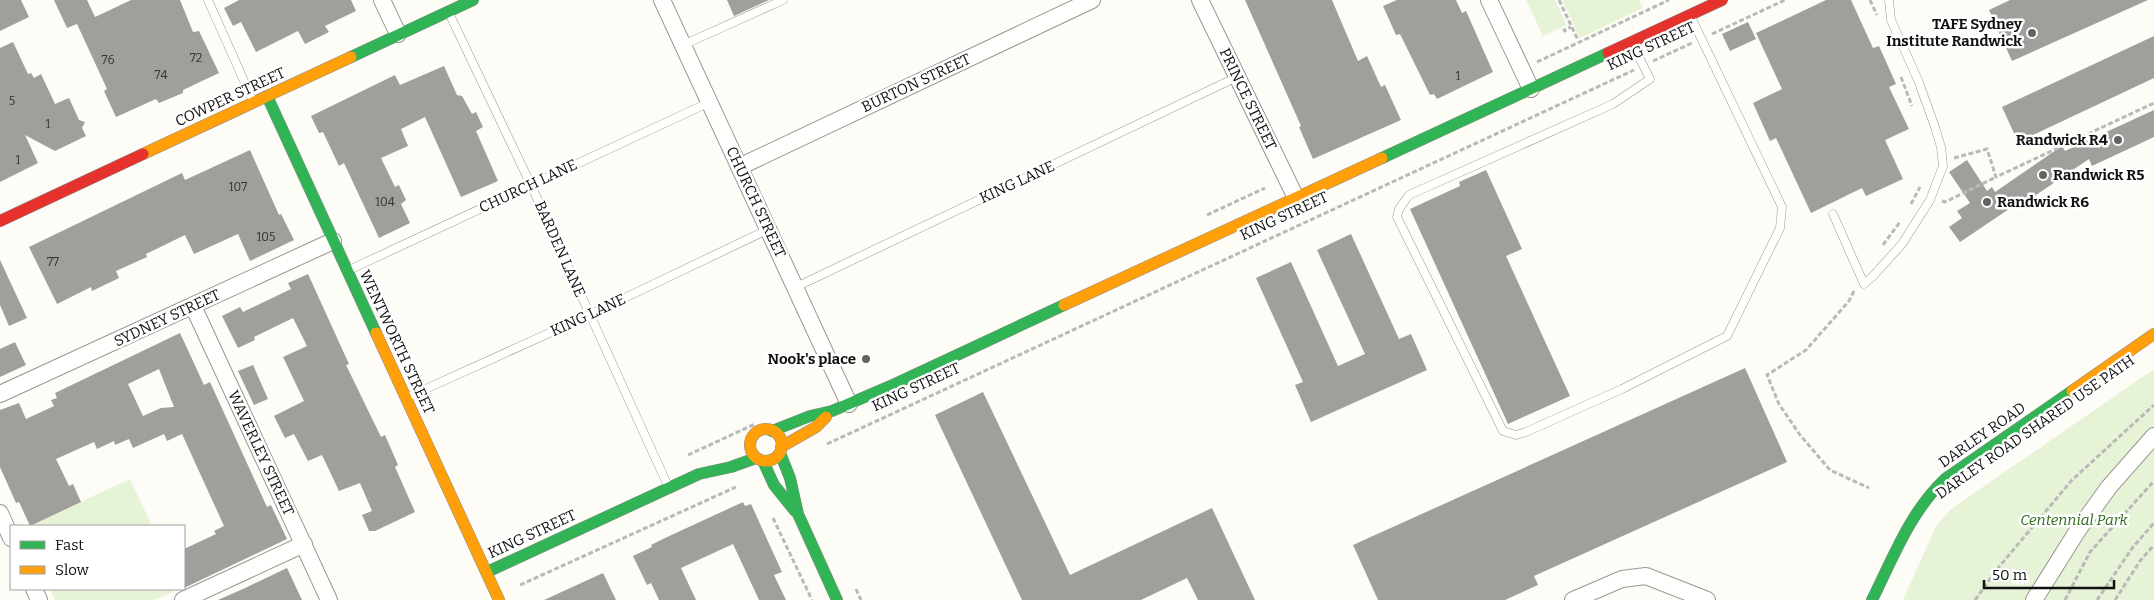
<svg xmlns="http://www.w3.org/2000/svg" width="2154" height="600" font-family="Bitter,serif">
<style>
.green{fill:#e7f3d7}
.building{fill:#a19f9c;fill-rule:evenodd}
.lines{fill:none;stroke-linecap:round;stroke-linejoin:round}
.lane-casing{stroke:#979795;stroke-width:9}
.street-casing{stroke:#979795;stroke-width:18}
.fast-casing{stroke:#8e8d8b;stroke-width:12}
.slow-casing{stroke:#8e8d8b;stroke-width:12}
.jam-casing{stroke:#8e8d8b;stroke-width:12}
.path{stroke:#b9b9b8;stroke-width:3;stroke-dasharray:5 2.5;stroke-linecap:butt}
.lane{stroke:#fffffe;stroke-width:8}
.street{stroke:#fffffe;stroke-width:16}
.fast{stroke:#30b455;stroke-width:11}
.slow{stroke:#ff9f0a;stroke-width:11}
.jam{stroke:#e5322d;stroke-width:11}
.poi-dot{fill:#646362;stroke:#fff;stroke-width:2}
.labels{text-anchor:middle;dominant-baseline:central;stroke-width:5;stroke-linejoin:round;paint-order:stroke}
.number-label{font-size:12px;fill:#353434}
.poi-label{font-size:15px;font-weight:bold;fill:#111;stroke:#fff;text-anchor:end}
.street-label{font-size:15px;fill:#111;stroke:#fff}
.park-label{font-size:15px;font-style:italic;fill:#2f6b1f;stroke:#fff}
</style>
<rect width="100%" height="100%" fill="#fdfcf7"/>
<path class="green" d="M1526,0h29l12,25 -24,11z
M1562,0h77l4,8 -63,30z
M2154,369v231h-251l33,-74 15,-17z
M130,479l22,47h-124z
M50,589h129l-25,11h-99z"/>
<path class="building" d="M0,0h21l8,17 -29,14z
M54,0h33l8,17 36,-17h49l13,32 6,-1 20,42 -36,17v3l-24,10 -3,-4 -40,18 -12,-26 3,-2 -30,-65 -10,4z
M239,0h112l5,11 -31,15 4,6 -24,12 -7,-13 -42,21 -15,-30 -8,4 -9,-18z
M727,0h42l-35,16z
M1245,0h87l26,61 9,-5 14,31 4,-2 16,35 -88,39 -14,-32 2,-1z
M1397,0h59l6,13 4,-2 27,61 -56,27 -3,-5 -4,1 -30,-61 -4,1 -13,-29z
M1826,0h25l22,48 6,-2 17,38 -7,3 20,42 -24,11 18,39 -37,17 -4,-8 -51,25 -35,-75 -6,3 -17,-38 29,-14 -26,-56z
M2010,0h138l-136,61 -23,-51z
M1748,22l8,17 -26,12 -8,-17z
M2154,36v42l-136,64 -16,-35z
M13,42l15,32 3,-1 3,5 7,-4 14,30 14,-6 10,22 6,2 -3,6 4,8 -31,15 -30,-16 13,28 -38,19v-134z
M444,66l13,29 5,1 10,18 4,-2 7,15 -7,4 22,50 -37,16 -36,-80 -24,12 7,17 -27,12 14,29 4,-2 7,15 -5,4 9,19 -31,15 -35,-75 -5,3 -16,-34 -4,1 -8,-17 84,-41 5,10z
M2154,110v27l-62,29 -3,-7 -66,45 -2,-3 -61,41 -11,-15 13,-9 -5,-7 13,-8 -21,-31 18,-12 20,31 5,-4 3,5 67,-46 3,5z
M250,150l29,65 2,-1 13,26 -44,21 -12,-27 -44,20 -9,-19 -39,19 1,3 -31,14 3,7 -27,13 -1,-4 -34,17 -28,-57 153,-74 3,7z
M1486,170l36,79 -16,7 64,140 -62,28 -98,-215 50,-23 -1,-4z
M1351,234l48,105 12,-5 16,36 -116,52 -16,-37 8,-3 -47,-104 35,-16 47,104 27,-12 -48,-104z
M0,260l27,58 -18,8 -9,-21z
M308,274l41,90 -3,1 35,72 4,-2 13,30 -3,2 20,45 -40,19h-6l-7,-16 10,-4 -12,-28 -21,8 -17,-36 -14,6 -14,-27 -9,4 -11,-22 30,-15 -21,-44 24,-11 -14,-28 -39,19 1,3 -17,8 -16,-32 18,-9 3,5 48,-23 -3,-6z
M180,333l24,52 6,-3 57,125 4,-2 16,34 -103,49v-39l32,-15 -2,-3 10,-5 -42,-92 -15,7 -3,-7 -31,14 -4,-9 -14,6 -1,-4 -17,8 -3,-7 -38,17 13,27 4,-2 8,18 -51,24 -11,-24 -3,1 -16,-36v-57l19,-7 7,16 28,-13 -3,-6 6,-2 -2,-5zM159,369l15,38 -13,1 -18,8 -15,-32z
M15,342l11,23 -26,12v-28z
M253,365l15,34 -14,6 -16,-34z
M1745,368l42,94 -253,114 4,9 -33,15h-127l-25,-55z
M983,392l87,183 142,-67 43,92h-57l-11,-22 -46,22h-119l-87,-185z
M743,502l2,4 6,-2 31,68 -8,3 12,25h-27l-26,-56 -52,24 15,32h-37l-8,-17 -4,2 -14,-29 19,-9 -1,-2 14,-7z
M287,568l15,32h-84l25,-11z
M603,573l13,27h-72z"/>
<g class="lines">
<defs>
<path id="lane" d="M208,0l45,101
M449,13l82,172 137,301
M1632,43l18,36 -37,25 -204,91 -10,14 -2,8 106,214 13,4 10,-3 96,-43 105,-53 53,-108 2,-21 -91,-190
M683,45l100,-45
M1833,214l31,70 10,-9 28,-31 28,-44 13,-34 -2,-19 -6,-20 -17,-47 -27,-60 -2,-20
M349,270l361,-168
M796,287l441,-210
M408,397l181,-82 180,-86"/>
<path id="street" d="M382,0l16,34
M662,0l187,404
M1200,0l96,198
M1489,0l42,89
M739,167l353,-167
M193,306l136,294
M0,394l333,-153
M0,513l11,25
M34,589l5,11
M183,600l121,-56
M1573,600l49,-21 24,-3 61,24
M2034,600l44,-70 31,-43 45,-51"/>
<path id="fast" d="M351,57l122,-57
M267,96l109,237
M1382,158l226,-105
M772,431l38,-15 22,-5 63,-27 169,-79
M780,453l10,25 8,36 39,86
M763,461l11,24 21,26
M487,572l212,-98 32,-7 25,-9
M1872,600c21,-42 38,-88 73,-121l127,-88"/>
<path id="slow" d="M143,154l208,-97
M1064,305l318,-147
M376,333l123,267
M2072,391l82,-57
M750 445a16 16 0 1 1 32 0a16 16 0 1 1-32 0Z
M781,447l35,-20 10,-10"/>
<path id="jam" d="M1608,53l114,-53
M0,221l143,-67"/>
</defs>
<use href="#lane" class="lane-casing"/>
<use href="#street" class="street-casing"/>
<use href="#fast" class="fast-casing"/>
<use href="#slow" class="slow-casing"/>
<use href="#jam" class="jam-casing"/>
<path class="path" d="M1559,0l19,40
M1870,0l7,15
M1566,32l-2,-2 7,-3
M1712,34l73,-34
M1653,61l39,-18
M1537,62l132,-62
M1901,77l11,29
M1954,158l33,-9 9,28 158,-74
M1942,201l3,1 51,-25
M1911,204l9,-17
M1207,215l58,-27
M1883,245l17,-23
M1854,291l-5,10 -43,49 -39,25 12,29 21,31 30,35 39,18
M827,444l807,-374
M688,455l67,-31
M773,518l39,82
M520,585l216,-98
M856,589l5,11
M1975,600l23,-32 74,-88 82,-75
M2065,600l25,-48 64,-71
M2097,600l36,-53 21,-24
M2115,600l25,-39 14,-16"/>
<use href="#lane" class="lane"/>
<use href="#street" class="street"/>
<use href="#fast" class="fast"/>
<use href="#slow" class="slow"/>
<use href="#jam" class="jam"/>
</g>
<g class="poi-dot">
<circle cx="2032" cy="33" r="5"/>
<circle cx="2118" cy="140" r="5"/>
<circle cx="2043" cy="175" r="5"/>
<circle cx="1987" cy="202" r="5"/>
<circle cx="866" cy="359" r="5"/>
</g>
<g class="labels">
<g class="number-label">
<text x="196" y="58">72</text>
<text x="108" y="60">76</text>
<text x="161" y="75">74</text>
<text x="1458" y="76">1</text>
<text x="12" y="101">5</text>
<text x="48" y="124">1</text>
<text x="18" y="160">1</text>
<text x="238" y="187">107</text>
<text x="385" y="202">104</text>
<text x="266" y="237">105</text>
<text x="53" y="262">77</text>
</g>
<g class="poi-label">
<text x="2022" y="24">TAFE Sydney<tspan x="2022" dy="17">Institute Randwick</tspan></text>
<text x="2108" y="140">Randwick R4</text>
<text x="2053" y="175" text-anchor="start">Randwick R5</text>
<text x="1997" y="202" text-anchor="start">Randwick R6</text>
<text x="856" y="359">Nook's place</text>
</g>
<g class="street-label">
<text transform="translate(1651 46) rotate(-25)">KING STREET</text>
<text transform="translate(916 83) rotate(-25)">BURTON STREET</text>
<text transform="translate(230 97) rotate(-25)">COWPER STREET</text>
<text transform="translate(1248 99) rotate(64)">PRINCE STREET</text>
<text transform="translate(1017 182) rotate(-25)">KING LANE</text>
<text transform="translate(528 186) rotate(-25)">CHURCH LANE</text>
<text transform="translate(756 202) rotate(65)">CHURCH STREET</text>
<text transform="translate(1284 216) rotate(-25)">KING STREET</text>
<text transform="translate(560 249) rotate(66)">BARDEN LANE</text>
<text transform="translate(588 315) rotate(-25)">KING LANE</text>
<text transform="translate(167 318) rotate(-25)">SYDNEY STREET</text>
<text transform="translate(397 342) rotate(65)">WENTWORTH STREET</text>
<text transform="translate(916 387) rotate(-25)">KING STREET</text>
<text transform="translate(2035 427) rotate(-35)">DARLEY ROAD SHARED USE PATH</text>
<text transform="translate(1982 435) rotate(-35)">DARLEY ROAD</text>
<text transform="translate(261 453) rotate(65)">WAVERLEY STREET</text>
<text transform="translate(532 534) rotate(-25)">KING STREET</text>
</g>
<g class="park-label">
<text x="2074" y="520">Centennial Park</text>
</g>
</g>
<rect x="10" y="525" width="175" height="65" fill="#ffffff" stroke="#a0a0a0"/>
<rect x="20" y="541" width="25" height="8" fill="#30b455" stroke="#a0a0a0"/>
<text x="55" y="550" font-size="15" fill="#111111">Fast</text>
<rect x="20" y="566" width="25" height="8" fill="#ff9f0a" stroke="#a0a0a0"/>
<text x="55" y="575" font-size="15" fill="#111111">Slow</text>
<path d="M1984 580v8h130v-8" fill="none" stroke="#111111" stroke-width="2.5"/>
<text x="1992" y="580" font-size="15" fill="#111111" stroke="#ffffff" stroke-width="4" paint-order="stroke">50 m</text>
</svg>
